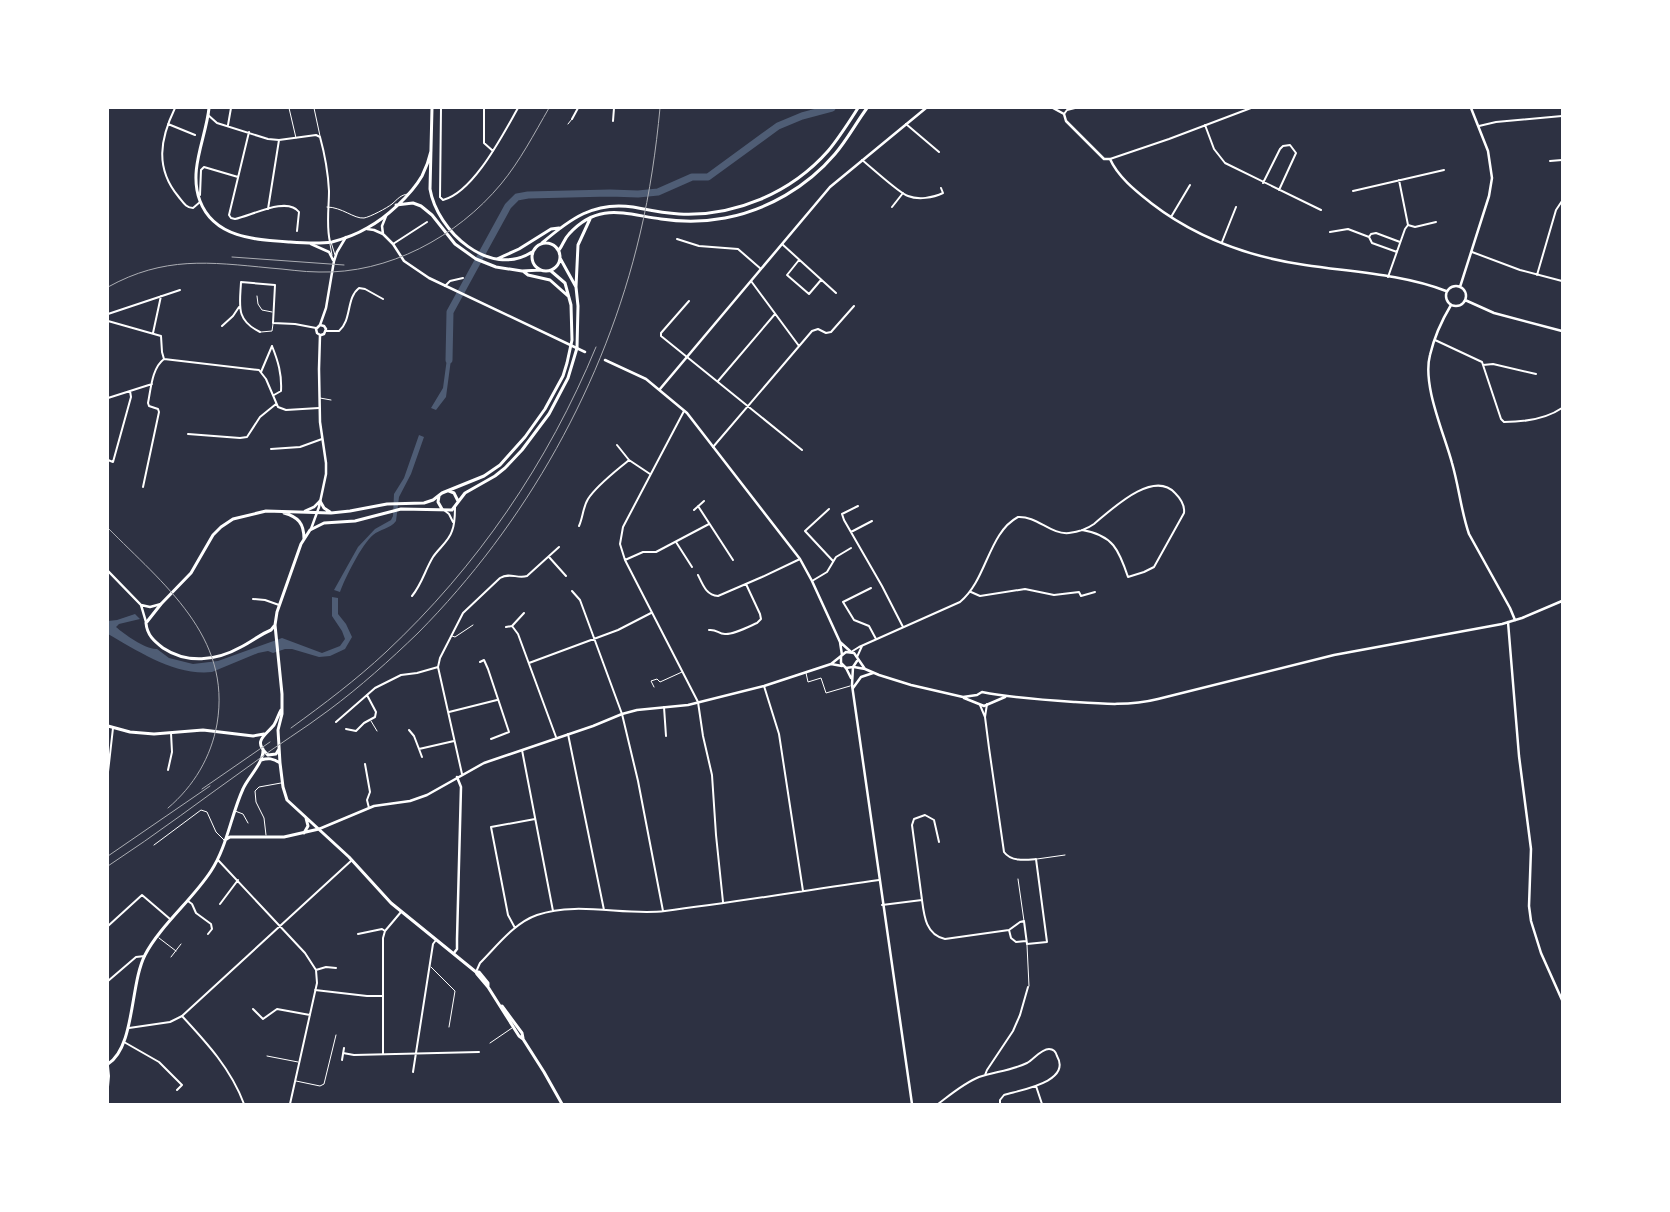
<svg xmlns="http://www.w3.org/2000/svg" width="1670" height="1212" font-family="'Fira Sans Condensed',sans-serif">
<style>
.water{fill:#4f5d75}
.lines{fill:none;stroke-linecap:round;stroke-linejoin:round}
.river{stroke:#4f5d75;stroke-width:7}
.service{stroke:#fff;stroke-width:1}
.minor{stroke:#fff;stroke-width:2}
.tertiary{stroke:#fff;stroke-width:2.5}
.secondary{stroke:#fff;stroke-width:2.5}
.primary{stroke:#fff;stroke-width:3}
.rail{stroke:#abadb3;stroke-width:1}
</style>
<rect width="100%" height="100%" fill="#2d3142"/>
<path class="water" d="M448,351l4,1 -6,45 -10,13 -5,-2 12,-20z
M419,435l5,2 -13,37 -12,23 -3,24c-6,8 -16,8 -23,14 -11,9 -28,43 -33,57l-6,-2 24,-43 17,-18 16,-9 2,-4 1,-22 10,-16z
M332,597l6,1v16l8,10 6,13 -7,12 -15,7 -11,1 -27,-8h-7l-12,4 -5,-2 -10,2 -46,19c-37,4 -74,-21 -104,-38v-13l9,-1 18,-6 5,5 -21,5 -3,3c8,7 30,23 41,22l12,9 24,6 25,-3 64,-23 40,15 18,-7 5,-7 -3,-8 -10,-15z"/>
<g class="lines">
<path class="river" d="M449,360l1,-48 58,-106 9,-9 11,-2 82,-2 28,1 20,-2 34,-15h16l70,-51 24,-10 30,-8"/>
<path class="service" d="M289,108l7,30
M314,108l6,28
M568,124l4,-5
M327,207c15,0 27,12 37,11 6,-1 23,-10 28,-14 6,-5 8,-9 16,-10
M331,242l4,13
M330,244l2,11
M257,296l1,8 4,6 10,2
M261,332l11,-1 1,-7
M320,398l11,2
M452,636l3,1 18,-12
M806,673l2,9 13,-4 5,15 24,-7
M654,687l-3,-6 6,-2 3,3 22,-10
M371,721l6,10
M235,811l8,3 5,9
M266,835l-2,-17 -8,-16 -1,-11 4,-4 22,-4
M154,845l47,-35 6,2 9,20 8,8
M1037,859l28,-4
M1018,879l6,42
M159,938l17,13
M1027,945l2,41
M171,957l10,-13
M431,967l24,24 -6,36
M490,1043l22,-15
M267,1056l31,6
M296,1081l24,5 4,-2 12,-49"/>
<path class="minor" d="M175,108c-15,31 -20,60 3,88 5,6 8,12 15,12l7,-6
M441,108l-1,89 3,3c31,-8 60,-66 75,-92
M484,108v35l9,8
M1064,114l3,-4 8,-2
M208,115l9,8 51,16 11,1 37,-5 4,2c5,18 8,35 9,54 0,17 -3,34 1,51
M572,119l6,-11
M613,121l1,-13
M168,124l27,11
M906,124l33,28
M228,125l3,-17
M1205,125l9,24 11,14 96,47
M1479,126l17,-4 66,-6
M249,132l-20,83 2,3 4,1c16,-3 52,-23 64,-7l-2,19
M1110,159l59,-20 82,-31
M862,160c9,7 38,34 46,36 10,4 25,2 35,-3l-2,-5
M1550,161l12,-1
M1263,183l17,-34 3,-3 7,-1 6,8 -17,37
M1353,191l91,-21
M200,195l1,-25 3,-3 34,10
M892,207l11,-14
M268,209l11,-69
M1171,217l19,-32
M1408,225l7,2 21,-5
M1330,232l18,-3 21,8
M677,239l22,7 39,3 23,20
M1222,242l14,-35
M393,244l34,-22
M782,244l54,49
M1397,252l-25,-9 -3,-6 2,-3 5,-1 24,9
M1472,252l48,18 42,11
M799,260l-12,15 22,19 12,-14
M1537,275l19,-65 6,-9
M1388,277l17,-48 3,-4 -9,-45
M751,281l48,65
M445,286l5,-5 13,-3
M689,301l-28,32v3l141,114
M108,314l72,-24
M108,321l53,15 1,16 2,7
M222,326l11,-10 6,-9
M326,331h13c13,-11 7,-33 20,-43l6,1 18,10
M260,332c-25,-12 -20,-27 -19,-50l34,3 -2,38 22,1 21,4
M153,333l8,-37
M1435,340l47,22 19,57 3,3c20,0 42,-3 58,-14
M272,346c6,15 10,28 9,45l-7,4
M164,359l95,11 7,9 12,28 8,3 33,-2
M1483,365l10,-1 43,10
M261,372l11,-26
M718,381l57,-67
M108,398l44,-14
M684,411l-61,116 -3,17 5,16 73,142 5,34 9,39 4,60 7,67
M188,434l52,4 7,-1 13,-20 16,-13
M617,445l12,15 21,14
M713,447l99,-116 6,-2 8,4 5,-1 23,-26
M271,449l29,-2 22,-8
M108,460l5,2 18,-65 -1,-6
M143,487l16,-75 -1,-3 -9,-3 -1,-3c3,-15 4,-35 16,-44
M698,506l35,54
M858,506l-16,8 2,6 38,66 21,41
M829,509l-24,22 28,30
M444,510l5,4 4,8
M694,510l10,-9
M579,526c4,-9 4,-19 9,-27 9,-14 28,-28 41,-39
M851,532l21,-11
M676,542l16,25
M549,557l17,19
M625,560l18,-8h13l53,-28
M698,575c5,10 8,20 20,21l44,-19 38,-18
M812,581l15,-9 9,-15 15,-9
M871,588l-28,14 11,18 15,6 7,13
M572,591l8,9 42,114 16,67 25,130
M971,592l9,4 45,-7 29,6 25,-3 2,4 14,-4
M412,596c10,-12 13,-26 21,-39 6,-9 16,-16 19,-26 3,-7 3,-16 3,-24
M253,599l12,1 14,5
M512,626l6,8 38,103
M506,627l6,-1 12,-13
M709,630c8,-1 9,4 16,4 8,1 25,-8 32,-11l4,-4 -1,-5 -14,-30
M851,652l8,-5 101,-45c27,-22 28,-69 58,-85 19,-1 33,18 51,16 8,-1 18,-4 25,-9 17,-14 59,-55 81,-31 6,6 10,12 9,20l-30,54 -10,5 -16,5c-9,-27 -15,-42 -46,-47
M857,657l5,-11
M480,662l4,-2 4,9 21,63 -18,7
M529,663l89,-33 33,-17
M764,686l15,48 24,157
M987,704l-2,13 4,31 15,104c7,10 22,8 32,7l11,83 -20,2 -3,-23 -4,1 -11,8 2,8 5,4 10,-1
M980,705l5,12
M664,707l2,29
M449,712l48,-12
M336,722l39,-34 26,-13 16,-2 21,-6
M346,729l10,2 8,-8 11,-6 1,-5 -9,-17
M409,730l5,6 5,13 35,-8
M568,734l36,176
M419,749l3,8
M522,750l31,161
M365,764l5,28 -3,8 2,8
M168,770l4,-18 -1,-19
M108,772l5,-44
M462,774l-24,-107 2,-9 23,-45 37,-35c10,-6 17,1 27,-2l32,-29
M218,860l87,93 11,17 1,13 -27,121
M922,900l-10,-75 2,-6 11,-4 9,5 5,22
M188,901l4,3 4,9 15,11 1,5 -4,5
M220,904l18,-24
M882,905l40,-5c2,16 4,35 23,39l64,-9
M108,926l34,-31 28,24
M515,928l-7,-13 -17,-88 44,-8
M358,934l24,-5 3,2
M316,970l10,-3 10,1
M476,972l4,-9c17,-17 34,-40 57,-48 41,-14 87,1 128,-4 72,-9 143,-21 214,-31
M108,981l28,-24 9,-1
M315,990l52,6h16
M253,1009l10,10 14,-10 33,6
M182,1016c25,27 49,53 62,88
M129,1028l41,-6 12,-6 170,-156
M124,1042l35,20 23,23 -5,5
M343,1053l11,2 125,-3
M383,1054v-116l2,-7 16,-19
M342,1060l2,-12
M108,1066l1,10 -1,11
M413,1072l20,-128 3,-4
M985,1075l2,-5 26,-39 7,-16 8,-28
M1036,1086l6,18
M938,1104c12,-9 26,-21 41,-27 15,-5 34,-7 48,-14 6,-3 14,-14 22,-14 4,0 7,3 8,7 15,26 -37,34 -53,39l-4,5v4"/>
<path class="tertiary" d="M1053,108l11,6 2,7 38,38h6c8,18 26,32 41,44 44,34 99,54 154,62 46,7 97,9 141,26
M367,229l7,1 9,4 10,10 11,17 25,17 156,74
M383,234l-1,-8 4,-10
M311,244l18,8 4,8
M1446 296a10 10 0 1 1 20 0a10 10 0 1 1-20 0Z
M1460,287l29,-91 3,-18 -4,-27 -17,-43
M1465,300l29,13 68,18
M1451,305c-9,15 -17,33 -21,50 -8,30 14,78 22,108 7,24 9,48 17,71l41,74 5,12
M320,325l4,1 2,3 -2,5 -3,1
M605,360l41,19 41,34 113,146 12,22 28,61 10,9
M660,389l170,-202 96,-79
M305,511l9,-4 5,-5
M311,529l8,-22 7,-33v-11l-6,-41 -1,-53 1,-34 -3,-2 -1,-4 4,-4 6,-17 8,-47 3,-9 9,-15
M108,571l33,34 9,2 11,-3
M141,605l5,17
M1508,622l11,134 12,93 -2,57 2,15 10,32 21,47
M840,642l2,13
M853,667l-1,18 60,419
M846,668l5,10
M853,688l8,-11 12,-4
M454,953l3,-4v-10l4,-152 -4,-10"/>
<path class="secondary" d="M841,657v6l5,5 7,-1 4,-6
M831,664l11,2
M854,667l11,2 14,6 32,10 52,12 14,-2 5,-3c30,6 61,8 92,10 29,2 56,4 84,-3l176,-44 168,-31 20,-6 40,-17
M964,698l20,8 21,-9
M319,829l55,-23 36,-5 17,-6 57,-32 109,-37 29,-12 15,-4 51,-5 76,-19 67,-22 15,-12 8,1 11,16"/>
<path class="primary" d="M209,108c-3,30 -21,62 -9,93 14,37 56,39 90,41 14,1 28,2 42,0 11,-3 25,-8 35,-14 19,-10 44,-33 55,-52 4,-8 7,-16 9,-25
M432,108l-2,81c7,42 60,90 102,63
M396,205l17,-2 8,3 11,9 23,29 21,15 20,8 26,4 19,-1
M532 257a14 14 0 1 1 28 0a14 14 0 1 1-28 0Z
M542,243c28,-24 52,-42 91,-36 16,3 30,6 46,7 55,3 112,-21 149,-63 11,-13 21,-29 30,-43
M559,250c4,-5 5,-11 10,-16 29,-32 55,-20 92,-15 21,3 43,3 64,-1 42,-8 82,-31 110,-64 12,-14 21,-31 32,-46
M560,258l16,29 2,19 -1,42 -9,30 -19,36 -27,36 -17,18 -10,8 -30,17 -13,17 -51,-1 -46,12 -31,2 -14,7 -9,14 -24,68 -2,13 7,69v20l-4,16 2,33 3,24 4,13 62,57 42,46 85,69h3l9,11v4l31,49 4,3 21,33 18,32
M497,259l22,-10 32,-20 8,-1
M523,271l5,4 22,5 18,16
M576,287l2,-42 12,-26
M449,491l5,2 4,8
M439,496l-1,6 4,7
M320,501l4,7 6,4
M284,513c14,4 20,10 20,26
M275,625l-4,5c-10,4 -20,12 -30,17 -25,14 -54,17 -78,1 -9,-7 -16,-13 -17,-25l15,-19 30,-31 22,-38 8,-8 12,-8 33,-8 65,2 19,-2 37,-7 37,-1 9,-3 9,-7 42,-17 16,-11 25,-28 20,-28 18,-33 4,-13 5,-23 -1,-35 -6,-22 -14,-12
M108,726l22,6 24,2 49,-4 50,6 11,-2
M279,749l-3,5 -8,1c-16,-14 -3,-19 6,-30 3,-5 4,-10 7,-15
M261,760c7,-2 12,-2 19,3
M304,833l4,-7 -2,-8
M225,840l5,-3h54l35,-8
M476,972l1,2 11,13
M502,1006l20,27 1,5
M108,1064c27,-17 22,-80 37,-109 15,-29 48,-56 66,-84 16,-24 20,-56 32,-82 5,-12 21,-26 20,-40"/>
<path class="rail" d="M232,257l112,8
M108,287c56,-31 101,-25 162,-19 16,1 32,4 49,4 69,2 138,-35 182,-88 19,-23 33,-50 48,-76
M108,528c55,56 124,108 109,196 -6,33 -23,62 -49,84
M291,728c33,-24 65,-48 95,-76 91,-85 162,-189 210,-305
M202,789l68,-47
M108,856l102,-70
M108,866c49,-32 96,-68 144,-102 25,-19 52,-35 77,-54 31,-23 61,-50 89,-77 108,-109 187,-250 222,-399 10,-42 16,-84 20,-126"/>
</g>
<rect width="1670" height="1212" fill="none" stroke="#ffffff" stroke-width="218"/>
</svg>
